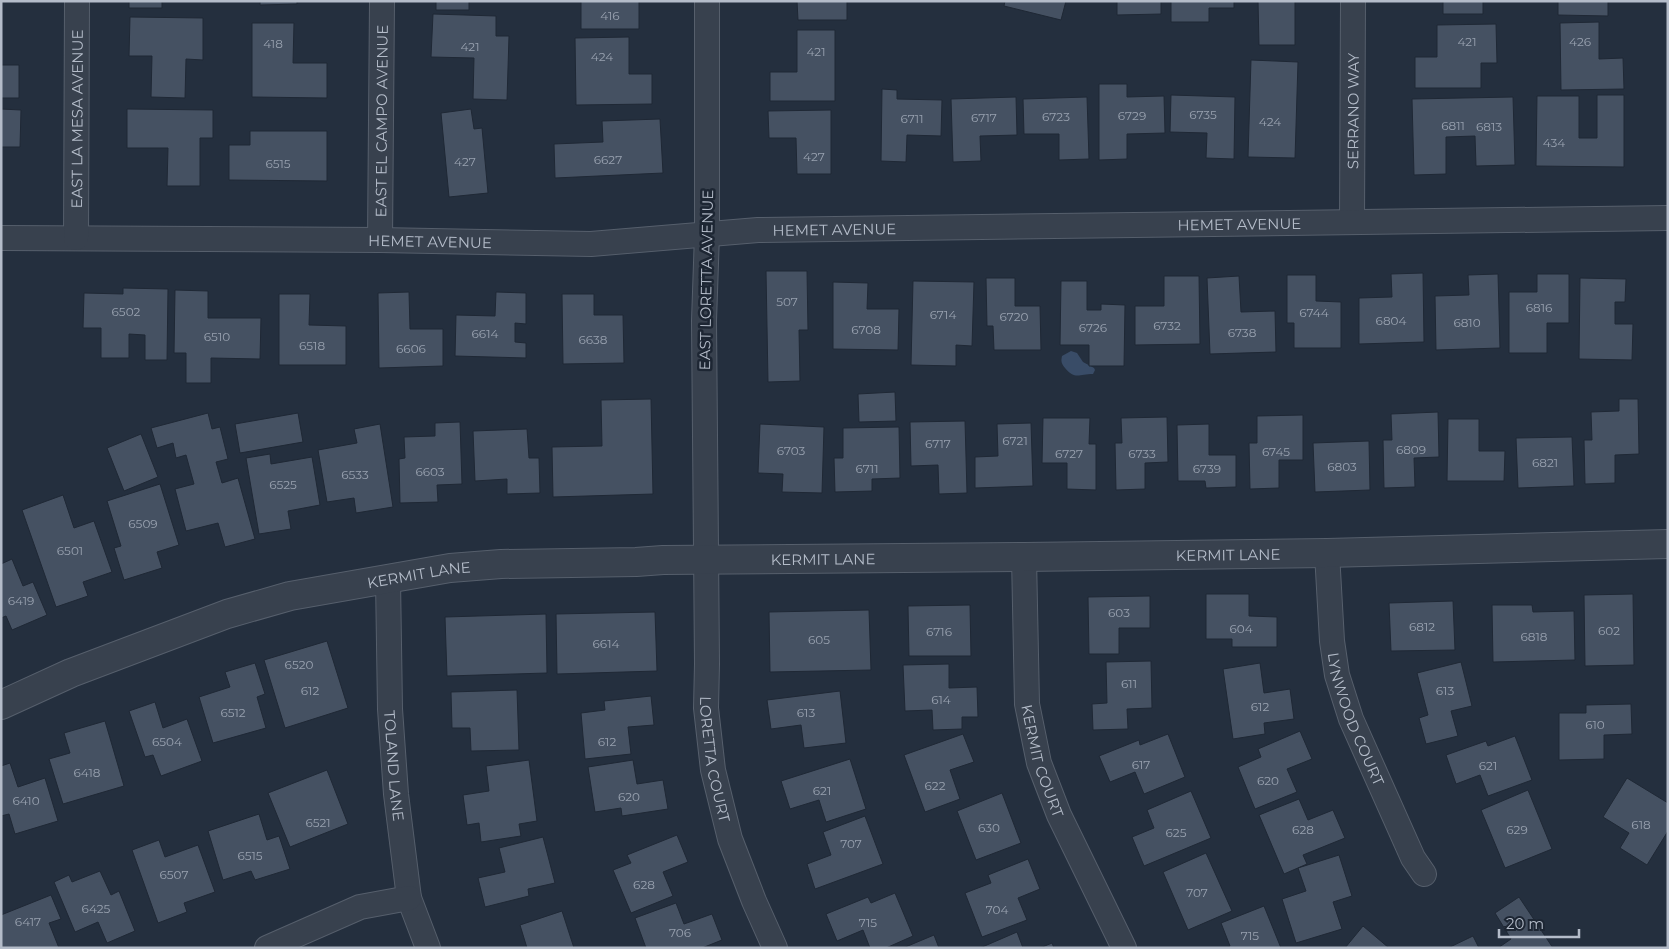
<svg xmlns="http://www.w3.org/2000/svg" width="1669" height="949" font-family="Montserrat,sans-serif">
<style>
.water{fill:#394c67}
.building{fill:#455162;stroke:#1f2835}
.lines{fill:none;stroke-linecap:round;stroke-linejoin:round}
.minor-casing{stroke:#565f6c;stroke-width:26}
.tertiary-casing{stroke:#565f6c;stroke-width:30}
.minor{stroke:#38414e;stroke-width:24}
.tertiary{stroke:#38414e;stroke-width:28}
.labels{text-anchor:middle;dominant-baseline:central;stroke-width:5;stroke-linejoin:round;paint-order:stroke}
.number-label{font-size:12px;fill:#98a1af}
.street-label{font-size:15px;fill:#b4bcc9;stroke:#1d2633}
</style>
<rect width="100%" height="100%" fill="#242f3e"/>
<path class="water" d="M1071,351l6,2 6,9 11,6 1,2 -2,4c-14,0 -18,6 -28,-6 -4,-5 -4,-7 -3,-12z"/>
<path class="building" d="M129,1h33v7h-33z
M260,1h37v3l-37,1z
M436,1h33v9h-33z
M581,1h58v28h-58z
M797,1h50v19h-49z
M1005,1h61l-5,19 -57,-14z
M1117,1h44v13l-44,1z
M1171,1h63v7h-25v14h-38z
M1258,1h37v44h-36z
M1443,1h40v13h-40z
M1558,1h50v15l-50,-1z
M433,14l63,2v20h13l-2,64 -34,-1 1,-41 -43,-1z
M130,17l73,1v42l-17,-1 -1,39 -34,-1 1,-41h-23z
M1599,22v37l24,-1 1,31 -63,1 -1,-67z
M252,23h42l-1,40h34v35l-75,-1z
M1496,24l1,39h-16v25h-66v-31h22v-32z
M797,30h38v71h-65v-29h27z
M629,37v37h23v30l-76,1 -1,-67z
M1251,60l47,2 -3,96 -47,-1z
M1,65h18v33h-18z
M1099,84h28v13l37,-1 1,37 -38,1v25l-28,1z
M882,89l15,1v9l45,1 -1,36 -34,-1 -1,27 -25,-1z
M1171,95l64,2 -1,62 -28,-1 1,-25 -37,-1z
M1597,95h27v72l-88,-1 1,-70h42v42h18z
M1016,97l1,38 -37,1 1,25 -28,1 -2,-63z
M1087,97l2,62 -30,1v-26h-35l-1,-35z
M1513,97l2,68 -39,1 -1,-30 -29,1v37l-32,1 -2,-76z
M1,109l20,1 -1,37h-19z
M127,109l86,1v28h-13v48h-33l1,-38h-41z
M471,109l3,20 8,-1 6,65 -39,4 -8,-84z
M831,110v64h-34l-1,-36h-27l-1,-27z
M660,119l3,54 -108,5 -1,-34 49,-2 -1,-21z
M250,131h77v50l-98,-1v-35h21z
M766,271h41l1,59h-9l1,51 -32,1z
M1423,273l1,69 -65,2v-46l33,-1 -1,-23z
M1498,274l2,74 -64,2 -1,-54 34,-1 -1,-20z
M1537,274h32v49h-22v30h-38v-61h28z
M1287,275h29v26l25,1v46h-47v-25h-7z
M1164,276h35l1,68 -65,1v-39h29z
M1239,276l2,36 34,-1 1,41 -66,2 -3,-76z
M986,278h29v28h25l1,44h-47l-1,-24h-6z
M1580,278l46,1 -1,23h-10v22h18l-1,36 -53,-1z
M913,281l61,1 -2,64 -16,-1v21l-45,-1z
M1061,281h26v29h14v-6l24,1 -1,61h-35v-21h-29z
M833,282l35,1 -1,26h32l-1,41 -65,-1z
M123,288l45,1 -1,71h-22v-25l-16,-1v24h-28v-30h-18l1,-35 39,1z
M175,290l33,1v27h53l-1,41 -49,-1v25h-25v-30h-12z
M409,292l1,37h33v37l-64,2 -1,-75z
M496,292l30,1v31l-11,-1v19l11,1v15l-71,-2 1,-41 39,1z
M279,294h31l-1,31 37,1v39h-67z
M562,294h32v21h29l1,48 -61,1z
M895,392l1,29 -37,1 -1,-28z
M651,399l2,95 -100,3 -1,-50 50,-1 -1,-46z
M1619,399h19l1,55 -24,1v28l-30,1 -1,-44h8l-1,-28 28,-1z
M1438,412l1,45 -25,1 1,29 -31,1 -1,-48h9l-1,-26z
M208,413l4,16 8,-2 8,32 -12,3 6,21 16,-5 17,61 -30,8 -7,-24 -32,8 -11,-42 19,-5 -8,-29 -10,3 -3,-15 -16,5 -6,-20z
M298,413l5,29 -63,11 -5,-29z
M1303,415v45h-24v28l-29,1 -1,-46h8v-27z
M1167,417l1,45 -23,1v26l-29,1 -1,-47h7l-1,-25z
M1043,418h47l-1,26h7v46l-29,-1v-26h-25z
M1448,419h31v32h26l-1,30h-57z
M965,421l2,72 -28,1 -1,-29 -27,1 -1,-44z
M460,422l2,62 -25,1 1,17 -38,1 -1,-44 6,-1 -1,-21 31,-1v-13z
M1031,423l2,63 -58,2v-31l23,-1 -1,-32z
M380,424l13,83 -37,6 -2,-15 -27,4 -9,-52 39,-7 -3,-14z
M760,424l64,3 -2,66 -40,-1 1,-18 -25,-1z
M1209,424v31h27v32l-30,1 -1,-7h-27l-1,-56z
M899,427l1,51 -28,1v12l-37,1 -1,-34h9v-30z
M527,429l2,29h10l1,35 -33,1v-15l-32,2 -2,-50z
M141,434l17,43 -34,14 -17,-43z
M1572,437l2,49 -56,2 -2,-50z
M1369,441l1,49 -55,2 -2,-49z
M270,454l1,10 41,-7 8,48 -32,6 3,18 -32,5 -13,-76z
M160,484l19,61 -22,7 5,16 -38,12 -10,-32 7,-2 -14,-45z
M63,495l11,33 20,-7 18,51 -29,10 5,14 -32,11 -34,-97z
M12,559l11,27 10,-4 14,33 -35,15 -6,-14 -5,2v-54z
M1206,594h43v22l28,1v30h-45v-8h-26z
M1633,594l1,71 -49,1 -1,-71z
M1150,596v32h-31v26h-30l-1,-57z
M1453,601l2,49 -64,1 -2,-48z
M970,605l1,51h-62l-1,-50z
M1492,605h40l1,7 41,-1 1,49 -82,2z
M869,610l2,60 -101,2 -1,-60z
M655,612l2,59 -100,3 -1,-60z
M546,614l1,59 -100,3 -2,-59z
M327,641l21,67 -63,20 -21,-68z
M1151,661l1,47 -25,1 1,20 -35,1 -1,-26 15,-1 -1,-41z
M1461,662l11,44 -21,5 7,25 -32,8 -7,-26 9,-3 -11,-42z
M255,663l10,31 -8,3 9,31 -53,15 -14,-46 31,-10 -5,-15z
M1260,663l4,30 26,-4 4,30 -30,4 1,11 -32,5 -10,-70z
M949,664v24l28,-1 1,30h-16v12l-29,1 -1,-20 -27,1 -2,-46z
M517,690l2,60 -48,1 -1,-23h-18l-1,-36z
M840,691l6,52 -42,5 -3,-23 -30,4 -4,-29z
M651,696l3,29 -26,2 3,27 -46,5 -4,-46 24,-3 -1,-9z
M155,702l8,26 24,-9 15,42 -41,15 -8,-21 -8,2 -16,-46z
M1631,704l1,30 -28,1v24l-45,1v-47h27v-8z
M105,721l19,65 -61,18 -14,-45 21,-6 -6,-20z
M1300,731l12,28 -25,10 10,23 -42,17 -17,-42 23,-10 -3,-8z
M963,734l11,28 -24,8 10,29 -35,13 -21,-57z
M1168,734l17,43 -41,17 -9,-22 -25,10 -11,-26 40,-16 1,5z
M1515,736l17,44 -44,16 -8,-21 -24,9 -10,-29 40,-14 2,5z
M850,759l16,50 -40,13 -7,-22 -29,9 -9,-28z
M529,760l8,61 -18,3 2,12 -40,6 -2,-19 -12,2 -4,-30 26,-4 -3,-25z
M633,760l4,24 26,-4 5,29 -46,7 -1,-8 -26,4 -7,-45z
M10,763l8,24 27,-9 13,43 -43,13 -6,-20 -8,2v-50z
M327,770l21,54 -58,23 -22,-54z
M1627,778l41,25v28l-21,34 -27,-17 9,-15 -26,-16z
M1528,790l24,59 -47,19 -24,-58z
M1191,791l20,47 -67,28 -12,-29 22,-9 -7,-18z
M1002,793l19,50 -45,17 -19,-49z
M1299,799l9,21 25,-10 12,28 -42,17 4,9 -23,10 -25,-59z
M259,814l8,26 12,-4 11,33 -35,11 -4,-9 -28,9 -15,-49z
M865,816l18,48 -68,25 -8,-25 24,-9 -8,-23z
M677,835l11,27 -25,10 10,24 -42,17 -18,-43 18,-7 -4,-8z
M543,837l12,46 -27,6 1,7 -44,11 -7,-29 27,-6 -6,-24z
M159,840l6,17 33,-12 17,47 -31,11 3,9 -29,11 -26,-73z
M1206,853l26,58 -44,19 -25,-58z
M1339,855l13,41 -19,6 9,27 -46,14 -14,-44 24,-8 -8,-23z
M1028,859l12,30 -22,9 9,22 -45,17 -17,-44 26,-10 -3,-8z
M100,871l11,24 8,-4 16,40 -28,12 -9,-21 -23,10 -21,-50 15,-7 3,7z
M895,893l18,43 -27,12h-16l-7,-18 -26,11 -11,-27 42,-17 3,6z
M51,895l10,24 -12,4 10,25h-58v-33z
M1519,897l34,51h-55l13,-9 -16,-26z
M676,903l8,21 28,-10 10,26 -20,8h-56l-11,-30z
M1264,906l17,42h-55l4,-2 -9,-23z
M562,911l12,37h-47l-7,-23z
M1363,926l26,22h-44z
M1017,932l6,16h-43z
M934,935l5,13h-36z
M1473,936l6,12h-31z
M1052,943l2,5h-14z"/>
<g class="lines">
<defs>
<g id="minor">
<path id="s1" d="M707,1v233l-3,87 3,343 -1,44 7,62 17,69 24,62 21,47"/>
<path id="s2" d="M1352,221l1,-220"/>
<path id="s3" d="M1,238l379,2 211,4 167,-14 910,-12"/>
<path id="s4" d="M76,238l1,-237"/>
<path id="s5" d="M380,240l2,-239"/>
<path id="s6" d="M1327,553l5,88 5,34 14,44 62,139 11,16"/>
<path id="s7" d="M1024,557l3,147 12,59 20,52 65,133"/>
<path id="s8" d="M388,580l2,129 6,85 13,104 19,50"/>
<path d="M267,948l93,-41 49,-9"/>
</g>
<g id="tertiary">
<path id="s9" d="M1,705l70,-32 156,-59 63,-18 160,-28 51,-4 135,-2 27,-2 361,-3 303,-4 341,-9"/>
</g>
</defs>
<use href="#minor" class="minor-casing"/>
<use href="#tertiary" class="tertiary-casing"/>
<use href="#minor" class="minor"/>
<use href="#tertiary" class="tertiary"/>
</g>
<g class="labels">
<g class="number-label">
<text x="610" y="15">416</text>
<text x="1467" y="41">421</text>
<text x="1580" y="41">426</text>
<text x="273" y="43">418</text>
<text x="470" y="46">421</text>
<text x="816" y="51">421</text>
<text x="602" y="56">424</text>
<text x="1203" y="114">6735</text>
<text x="1132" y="115">6729</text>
<text x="1056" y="116">6723</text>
<text x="984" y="117">6717</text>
<text x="912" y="118">6711</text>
<text x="1270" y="121">424</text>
<text x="1453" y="125">6811</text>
<text x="1489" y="126">6813</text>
<text x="1554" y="142">434</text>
<text x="814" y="156">427</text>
<text x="608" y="159">6627</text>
<text x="465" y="161">427</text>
<text x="278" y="163">6515</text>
<text x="787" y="301">507</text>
<text x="1539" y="307">6816</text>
<text x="126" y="311">6502</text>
<text x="1314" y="312">6744</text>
<text x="943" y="314">6714</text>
<text x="1014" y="316">6720</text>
<text x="1391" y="320">6804</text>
<text x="1467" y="322">6810</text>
<text x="1167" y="325">6732</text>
<text x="1093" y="327">6726</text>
<text x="866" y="329">6708</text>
<text x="1242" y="332">6738</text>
<text x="485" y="333">6614</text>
<text x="217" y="336">6510</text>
<text x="593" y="339">6638</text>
<text x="312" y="345">6518</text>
<text x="411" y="348">6606</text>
<text x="1015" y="440">6721</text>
<text x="938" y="443">6717</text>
<text x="1411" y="449">6809</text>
<text x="791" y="450">6703</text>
<text x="1276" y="451">6745</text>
<text x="1069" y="453">6727</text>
<text x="1142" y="453">6733</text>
<text x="1545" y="462">6821</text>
<text x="1342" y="466">6803</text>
<text x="867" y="468">6711</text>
<text x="1207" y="468">6739</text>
<text x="430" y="471">6603</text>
<text x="355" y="474">6533</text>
<text x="283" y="484">6525</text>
<text x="143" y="523">6509</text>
<text x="70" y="550">6501</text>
<text x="21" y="600">6419</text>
<text x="1119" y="612">603</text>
<text x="1422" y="626">6812</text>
<text x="1241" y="628">604</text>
<text x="1609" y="630">602</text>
<text x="939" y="631">6716</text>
<text x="1534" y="636">6818</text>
<text x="819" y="639">605</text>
<text x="606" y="643">6614</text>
<text x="299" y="664">6520</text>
<text x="1129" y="683">611</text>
<text x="310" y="690">612</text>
<text x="1445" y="690">613</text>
<text x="941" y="699">614</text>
<text x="1260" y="706">612</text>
<text x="233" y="712">6512</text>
<text x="806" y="712">613</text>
<text x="1595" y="724">610</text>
<text x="167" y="741">6504</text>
<text x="607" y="741">612</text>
<text x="1141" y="764">617</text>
<text x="1488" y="765">621</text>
<text x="87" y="772">6418</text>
<text x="1268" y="780">620</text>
<text x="935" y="785">622</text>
<text x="822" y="790">621</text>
<text x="629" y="796">620</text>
<text x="26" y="800">6410</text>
<text x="318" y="822">6521</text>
<text x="1641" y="824">618</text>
<text x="989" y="827">630</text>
<text x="1303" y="829">628</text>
<text x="1517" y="829">629</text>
<text x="1176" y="832">625</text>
<text x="851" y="843">707</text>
<text x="250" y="855">6515</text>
<text x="174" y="874">6507</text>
<text x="644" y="884">628</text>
<text x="1197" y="892">707</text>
<text x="96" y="908">6425</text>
<text x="997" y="909">704</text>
<text x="28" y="921">6417</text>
<text x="868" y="922">715</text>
<text x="680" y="932">706</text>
<text x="1250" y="935">715</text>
</g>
<g class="street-label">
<text stroke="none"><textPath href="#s2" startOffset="110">SERRANO WAY</textPath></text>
<text stroke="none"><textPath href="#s4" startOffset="119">EAST LA MESA AVENUE</textPath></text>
<text stroke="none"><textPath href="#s5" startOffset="119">EAST EL CAMPO AVENUE</textPath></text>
<text stroke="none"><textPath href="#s3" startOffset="1239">HEMET AVENUE</textPath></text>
<text stroke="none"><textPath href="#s3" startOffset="834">HEMET AVENUE</textPath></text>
<text stroke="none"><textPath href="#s3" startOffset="429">HEMET AVENUE</textPath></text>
<text transform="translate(706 280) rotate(-89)">EAST LORETTA AVENUE</text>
<text stroke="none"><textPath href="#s9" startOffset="1250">KERMIT LANE</textPath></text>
<text stroke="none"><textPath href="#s9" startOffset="845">KERMIT LANE</textPath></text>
<text stroke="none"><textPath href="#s9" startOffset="440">KERMIT LANE</textPath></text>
<text stroke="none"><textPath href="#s6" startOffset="170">LYNWOOD COURT</textPath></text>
<text stroke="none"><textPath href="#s1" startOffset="759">LORETTA COURT</textPath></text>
<text stroke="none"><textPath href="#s7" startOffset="206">KERMIT COURT</textPath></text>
<text stroke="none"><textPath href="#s8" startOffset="186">TOLAND LANE</textPath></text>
</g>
</g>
<rect width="1669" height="949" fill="none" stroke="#b4bcc9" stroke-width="5"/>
<path d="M1499 929v8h80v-8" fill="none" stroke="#b4bcc9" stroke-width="2.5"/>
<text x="1506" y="929" font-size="15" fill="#b4bcc9" stroke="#1d2633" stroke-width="4" paint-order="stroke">20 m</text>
</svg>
